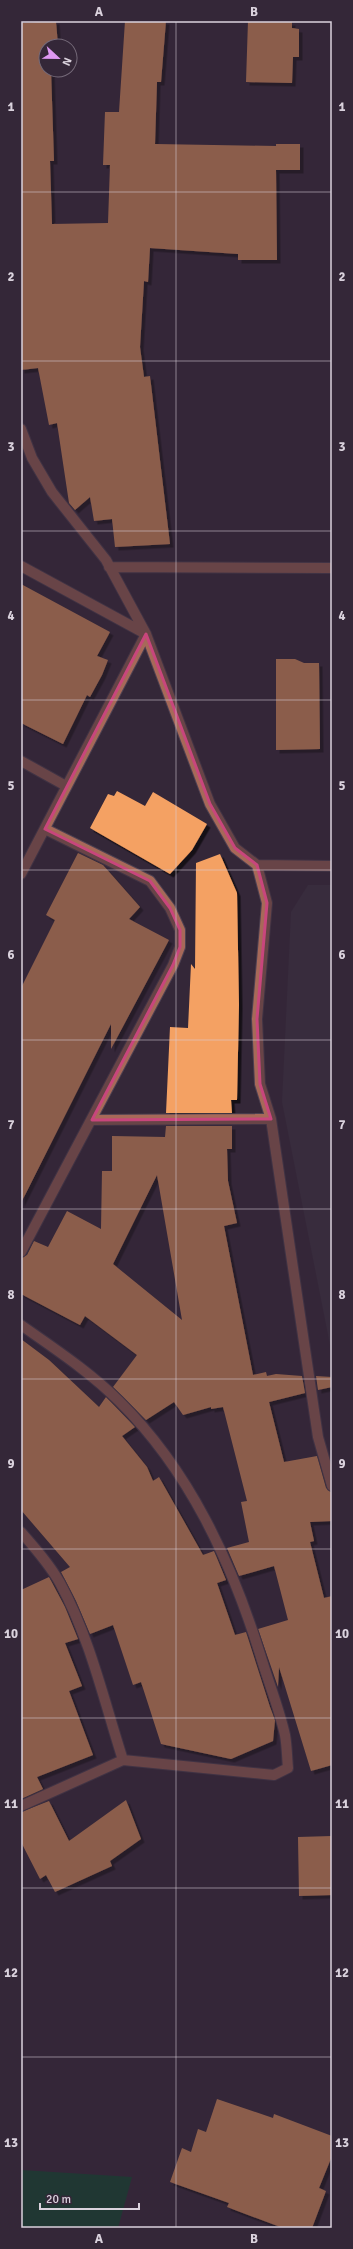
<svg xmlns="http://www.w3.org/2000/svg" width="353" height="2249" font-family="Signika,sans-serif">
<style>
.commercial{fill:#3c3343}
.green{fill:#074d2e}
.building{fill:#f4a163;fill-rule:evenodd;filter:url(#shadow)}
.lines{fill:none;stroke-linecap:round;stroke-linejoin:round}
.minor-casing{stroke:#4f4252;stroke-width:12}
.minor{stroke:#a76959;stroke-width:10}
.marked{fill:none;stroke:#c8467c;stroke-width:3;stroke-linejoin:round}
.grid{fill:none;stroke:#dad2dd;stroke-width:1;stroke-opacity:0.55}
.neatline{fill:none;stroke:#dad2dd;stroke-width:1.5}
.grid-label{font-size:13px;text-anchor:middle;font-weight:bold;fill:#dad2dd}
</style>
<defs>
<filter id="shadow"><feDropShadow dx="3.5" dy="3.5" stdDeviation="0" flood-color="#0009"/></filter>
</defs>
<rect width="100%" height="100%" fill="#342738"/>
<path class="commercial" d="M308,885h24v470l-50,-253 9,-190z"/>
<path class="green" d="M21,2170l111,7 -14,51h-97z"/>
<path class="building" d="M56,21l2,25h-12v24h5l3,91h-4l2,63 56,-1 2,-58h-7l2,-53h14l6,-91h41l-5,61h-4l-2,62 121,2v-2h24v26h-24l1,90h-39v-6l-88,-6 -2,34 -4,-1 -4,66 4,30 6,-1 20,168 -55,3 -3,-28 -18,2 -4,-24 -15,13 -6,-7 -12,-80 -8,2 -11,-57 -17,2v-347z
M248,21l44,1v6l7,1v28h-6l-1,26 -46,-1z
M21,584l89,48 -13,24 11,4 -6,15 -12,22 -3,-2 -24,49 -42,-21z
M276,659h19l9,4h15l1,86 -44,1z
M117,791l28,15 8,-14 54,32 -15,26 -22,24 -80,-46 18,-34 6,2z
M78,853l25,12 37,42 -11,12 40,21 -58,109v-25l-90,179v-215l34,-68 -9,-5z
M220,854l17,39 2,112 -2,95h-6l1,13h-66l4,-86 18,1 3,-64 4,5 1,-106z
M166,1126h66v23h-5l1,32 9,42 -13,3 29,149 13,-3 1,4 9,-2 26,2 3,17 -36,9 15,60 33,-6 9,32 6,4v29l-22,1 4,19 -4,1 14,56 8,-2v169l-21,6 -32,-104 -1,20 -20,-58 30,-9 -14,-54 -35,10 -12,-28 22,-6 -8,-40 6,-1 -24,-94 -12,2v-2l-28,8 -9,-13 -28,18 -33,-33 24,-32 -52,-39 -5,9 -59,-31v-36l6,-3 7,-14 14,6 19,-36 34,18 1,-58h10v-35l53,1zM157,1175l25,145 -69,-56z
M21,1339l28,21 50,47 7,-10 29,30 -13,9 25,31 6,14 6,-4 44,78 11,-4 12,29 -9,3 18,52 11,-3 24,75 5,13 -2,21 -42,18 -70,-15 -20,-62 -8,3 -20,-60 -23,9 -14,-33 -15,-29 9,-5 -49,-57z
M316,1376l16,1v10l-14,3z
M49,1577l16,30 13,32 -13,4 17,43 -13,5 24,64 -56,22 6,12 -22,10v-209z
M126,1800l15,39 -31,22 2,5 -57,26 -9,-17 -6,4 -19,-37v-30l28,-11 20,40z
M332,1836v59l-33,1 -1,-59z
M217,2099l56,19 1,-4 58,22v20l-13,32 7,3 -14,37h-29l-56,-21 2,-4 -59,-21 12,-34 9,4 7,-23 8,3z"/>
<g class="lines">
<defs>
<path id="minor" d="M21,429l11,29 20,34 54,68 40,74 64,170 25,44 22,17 10,38 -10,116 3,65 11,35 47,318 14,49
M21,566l125,68
M109,567l223,1
M21,761l45,25
M257,865l75,1
M21,874l125,-240
M92,1120l179,-1
M21,1252l152,-287 7,-18v-17l-10,-22 -20,-27 -105,-52
M21,1325c34,24 69,47 98,76 70,69 112,160 141,253 8,27 19,54 25,81 2,11 2,23 3,33l-14,7 -151,-15 -102,46
M21,1532c14,16 29,33 39,51 30,55 44,118 63,177"/>
</defs>
<use href="#minor" class="minor-casing"/>
<use href="#minor" class="minor"/>
</g>
<path d="M0 0H353V2249H0ZM146,634l64,170 25,44 22,17 10,38 -10,116 3,65 11,35 -179,1 81,-155 7,-18v-17l-10,-22 -20,-27 -105,-52z" fill="#342738" fill-opacity=".55" fill-rule="evenodd"/>
<path class="marked" d="M146,634l64,170 25,44 22,17 10,38 -10,116 3,65 11,35 -179,1 81,-155 7,-18v-17l-10,-22 -20,-27 -105,-52z"/>
<path class="grid" d="M176,21v2207M21,192h311M21,361h311M21,531h311M21,700h311M21,870h311M21,1040h311M21,1209h311M21,1379h311M21,1549h311M21,1718h311M21,1888h311M21,2057h311"/>
<rect width="353" height="2249" fill="none" stroke="#342738" stroke-width="44"/>
<g transform="translate(58 58) rotate(112)"><circle r="19" fill="#342738" stroke="#766b7a"/>
<path d="M0-3L7 15L0 10L-7 15Z" fill="#de98f2"/>
<text y="-6" font-size="11" font-weight="bold" text-anchor="middle" fill="#dad2dd">N</text>
</g>
<path d="M40 2203v6h99v-6" fill="none" stroke="#dad2dd" stroke-width="2"/>
<text x="46" y="2203" font-size="12" fill="#dad2dd" stroke="#342738" stroke-width="3" paint-order="stroke">20 m</text>
<rect x="22" y="22" width="309" height="2205" class="neatline"/>
<g class="grid-label">
<text x="99" y="16">A</text>
<text x="254" y="16">B</text>
<text x="11" y="111">1</text>
<text x="342" y="111">1</text>
<text x="11" y="281">2</text>
<text x="342" y="281">2</text>
<text x="11" y="451">3</text>
<text x="342" y="451">3</text>
<text x="11" y="620">4</text>
<text x="342" y="620">4</text>
<text x="11" y="790">5</text>
<text x="342" y="790">5</text>
<text x="11" y="959">6</text>
<text x="342" y="959">6</text>
<text x="11" y="1129">7</text>
<text x="342" y="1129">7</text>
<text x="11" y="1299">8</text>
<text x="342" y="1299">8</text>
<text x="11" y="1468">9</text>
<text x="342" y="1468">9</text>
<text x="11" y="1638">10</text>
<text x="342" y="1638">10</text>
<text x="11" y="1808">11</text>
<text x="342" y="1808">11</text>
<text x="11" y="1977">12</text>
<text x="342" y="1977">12</text>
<text x="11" y="2147">13</text>
<text x="342" y="2147">13</text>
<text x="99" y="2243">A</text>
<text x="254" y="2243">B</text>
</g>
</svg>
